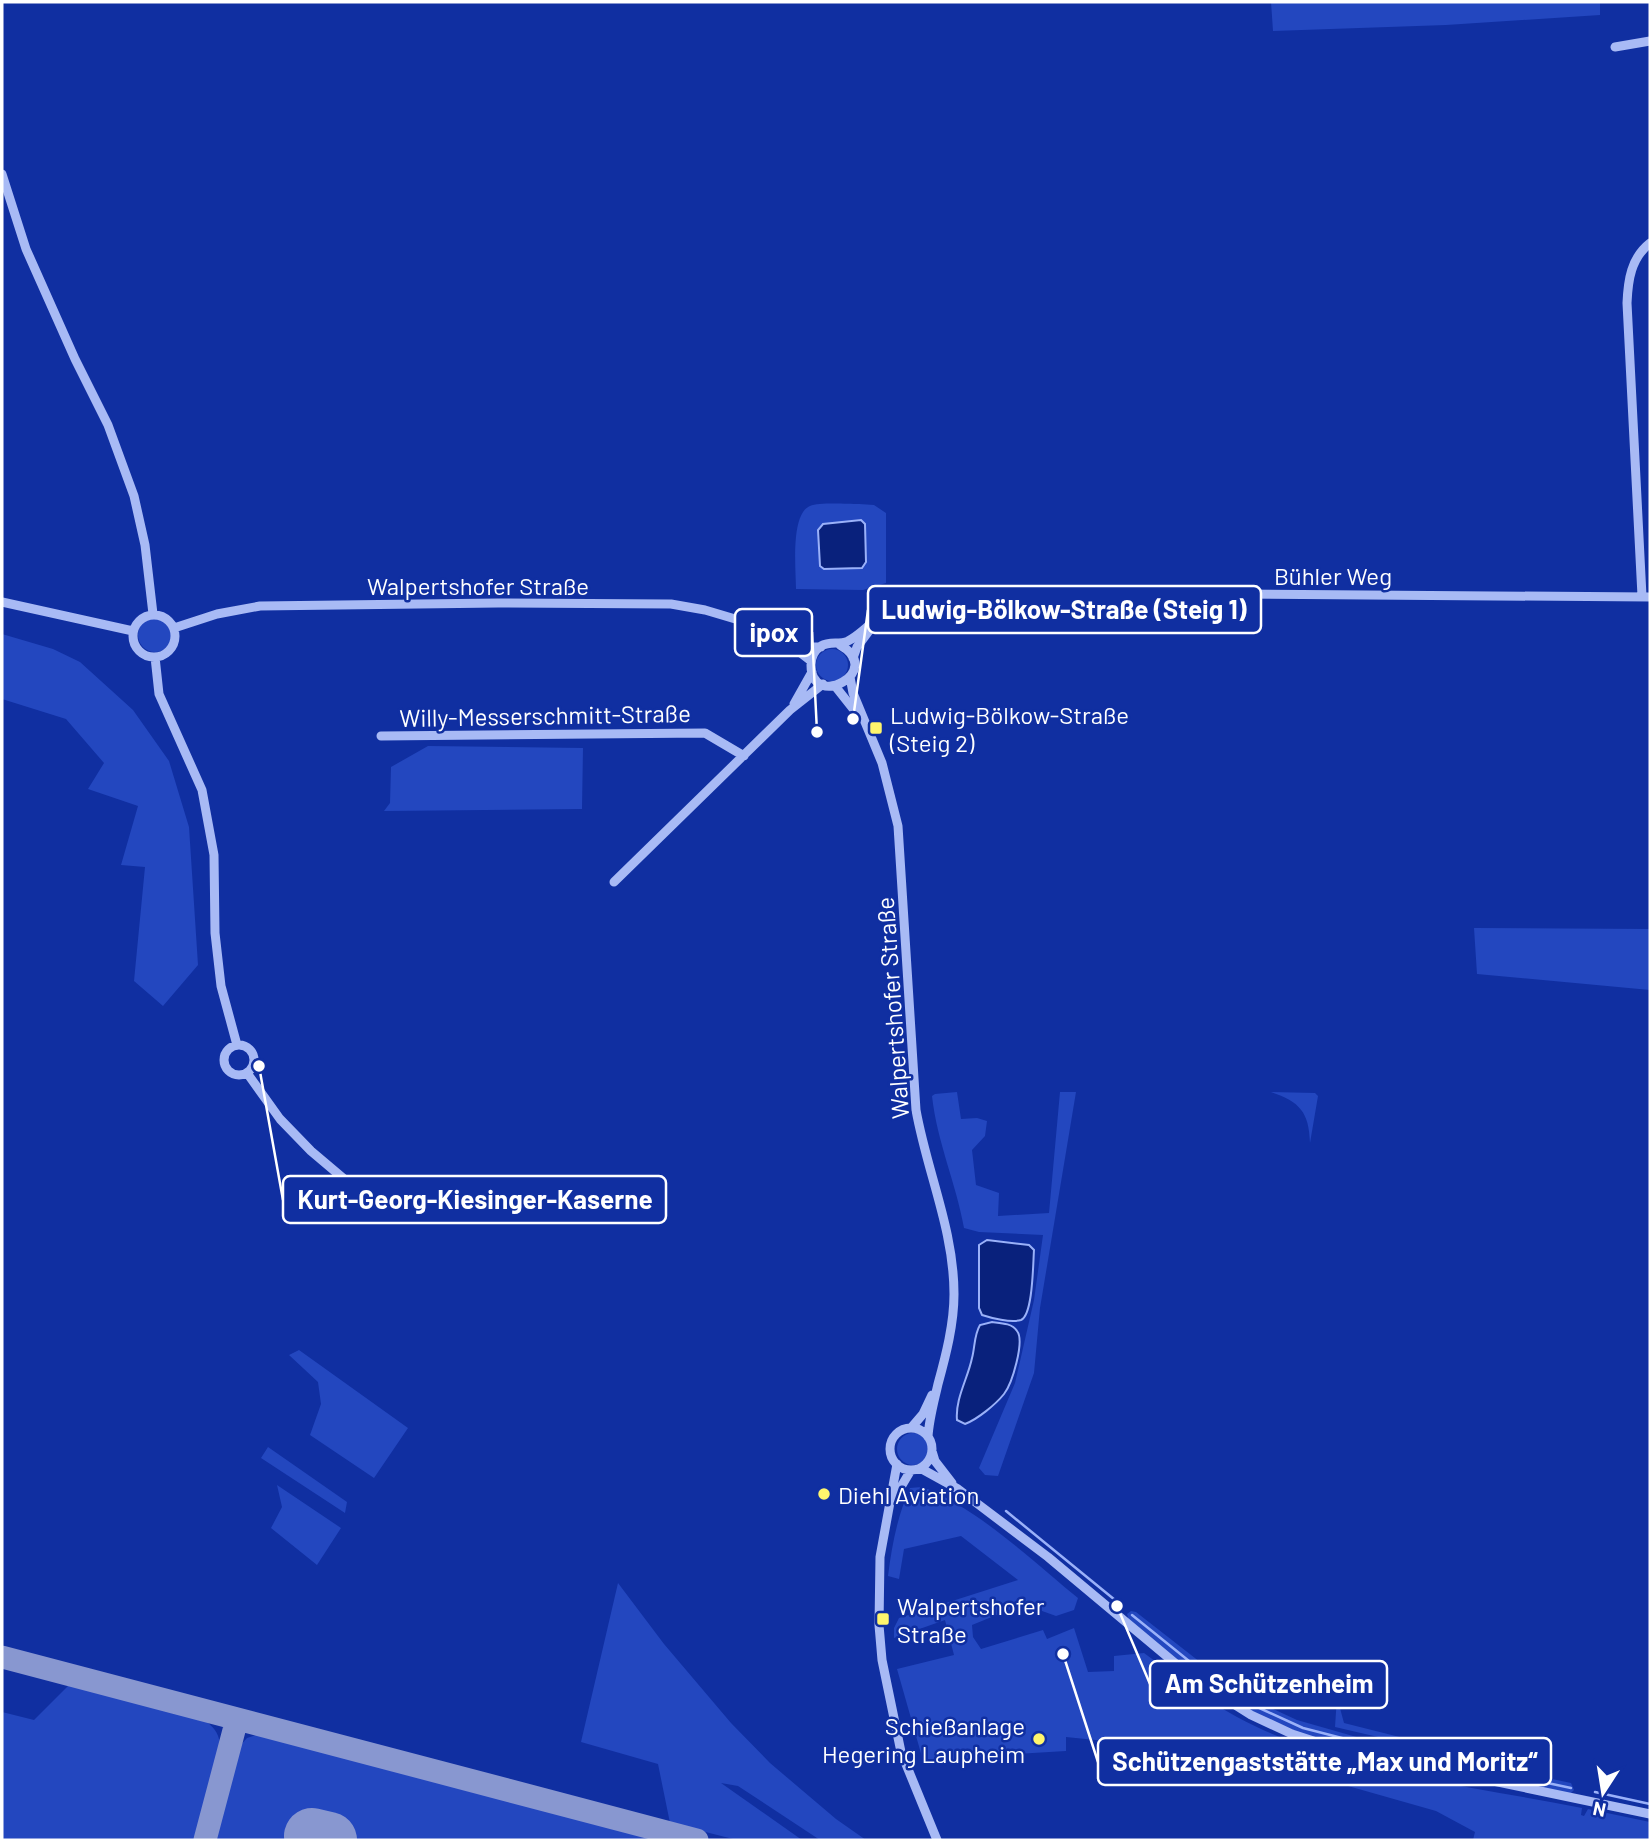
<svg xmlns="http://www.w3.org/2000/svg" width="1652" height="1842" font-family="Barlow,sans-serif">
<style>
.green{fill:#2347bf}
.water{fill:#09217c;stroke:#9ab1f9;stroke-width:2}
.lines{fill:none;stroke-linecap:round;stroke-linejoin:round}
.stream{stroke:#9ab1f9;stroke-width:2.5}
.taxiway{stroke:#8897d0;stroke-width:23}
.runway{stroke:#8897d0;stroke-width:56}
.minor{stroke:#a8baf5;stroke-width:9}
.poi-dot{fill:#fff56d;stroke:#102fa1;stroke-width:2.5}
.labels{text-anchor:middle;dominant-baseline:central;stroke-width:5;stroke-linejoin:round;paint-order:stroke}
.street-label{font-size:24px;fill:#fff;stroke:#102fa1}
.poi-label{font-size:24px;fill:#fff;stroke:#102fa1;text-anchor:start}
.leader{fill:none;stroke:#fff;stroke-width:2.5}
.callout-dot{fill:#fff;stroke:#102fa1;stroke-width:2.5}
.callout{fill:#102fa1;stroke:#fff;stroke-width:2.5}
.callout-label{font-size:26px;text-anchor:middle;font-weight:bold;fill:#fff}
</style>
<rect width="100%" height="100%" fill="#102fa1"/>
<path class="green" d="M1271,2h329v13l-154,10 -173,6z
M859,504l15,1 12,8v70l-23,7 -67,-1c0,-18 -6,-75 14,-83 9,-4 37,-2 49,-2z
M138 635a17 17 0 1 1 34 0a17 17 0 1 1-34 0Z
M2,634l51,15 27,13 53,48 36,51 20,66 9,138 -35,41 -29,-25 11,-114 -24,-2 17,-59 -50,-17 16,-26 -38,-44 -64,-20z
M816 665a16 16 0 1 1 32 0a16 16 0 1 1-32 0Z
M428,746l155,2 -1,61 -198,2 6,-8 1,-36z
M1474,928l176,1v61l-173,-16z
M957,1092l4,27 16,-1 10,3 -2,15 -13,14 4,35 23,8 -1,23 51,-3 11,-121h16l-36,216 -6,65 -36,103 -13,-1 -6,-7 36,-85 19,-83 9,-65 -64,-3 -15,-4c-8,-45 -27,-86 -32,-132l3,-2z
M1271,1092l44,1 3,3 -8,47c-1,-31 -10,-41 -39,-51z
M299,1350l109,78 -34,50 -64,-43 11,-31 -3,-22 -29,-27z
M897 1449a16 16 0 1 1 32 0a16 16 0 1 1-32 0Z
M268,1447l79,55 -2,11 -84,-55z
M277,1485l64,43 -24,37 -46,-37 11,-21z
M922,1487c53,19 112,75 156,111l-4,12 -18,6 -25,-9 -17,1 -42,17 1,12 8,12 62,-19 4,9 27,-11 14,44 26,-1v-15l30,-3c30,22 60,46 93,64 105,56 230,68 345,91l-1,7 3,1 4,-7 62,13v18h-177l2,-8 -39,-21 -95,-27 -81,-12 -53,-12 -38,-4 -66,4 2,-5 38,-4 1,-6 -78,-8v14l-81,5 -61,8 -27,-95 57,-14 -9,-35 -51,18v-10l5,-10 119,-38 -57,-44 -57,13 -5,30 -11,-3c4,-31 9,-59 22,-88z
M618,1583l46,61 67,79 39,40 66,56 30,21h-46l-82,-54 -17,-3 81,57h-65l-67,-17 -12,-59 -77,-22z
M1131,1611l5,1 105,82 56,26 63,18 211,45 3,7 -4,4 -240,-51c-34,-11 -68,-24 -99,-43 -37,-23 -69,-52 -102,-80l-2,-6z
M71,1683l132,36c7,5 14,11 16,20 6,18 -16,80 -22,101h-195v-128l32,8z
M1337,1697l7,26 139,35 -6,2 -142,-33z
M259,1734l401,106h-447l25,-92 9,-10z"/>
<path class="water" d="M861,520l4,4 1,38 -4,6 -38,1 -4,-3 -2,-36 5,-6z
M987,1240l42,5 5,5c-1,13 -1,65 -13,70 -10,3 -30,-2 -39,-5l-3,-7v-63z
M992,1322c8,1 20,1 25,9 8,10 -5,53 -13,63 -8,10 -26,25 -39,30l-8,-4c-2,-21 11,-42 15,-62 3,-11 2,-23 8,-33z"/>
<g class="lines">
<path class="stream" d="M1006,1511l109,89
M1132,1615l88,71 35,20 48,22 66,17 202,43
M1595,1792l55,12"/>
<path class="taxiway" d="M2,1657l695,183
M205,1840l32,-121"/>
<path class="runway" d="M312,1836l17,4"/>
<path class="minor" d="M1615,47l35,-6
M2,174l24,75 49,110 33,66 26,71 11,49 8,69
M898,595l43,-3 709,5
M1642,596l-15,-293c1,-23 4,-45 23,-60
M2,602l131,29
M133 636a21 21 0 1 1 42 0a21 21 0 1 1-42 0Z
M174,628l43,-14 43,-8 238,-3 173,1 34,6 37,11 64,26h15
M789,644l22,17
M840,645c46,26 -29,66 -29,20 0,-8 4,-15 10,-19 9,-5 18,-1 27,-5 16,-8 32,-27 45,-39
M155,657l4,37 43,96 12,65 1,78 6,53 16,59
M853,658l4,-11 17,-23
M850,677l3,16 29,70 16,63 18,284c11,62 38,120 38,184 0,30 -8,61 -16,90 -4,18 -9,35 -10,53
M835,686l23,29
M794,704l18,-32
M381,736l324,-3 39,23
M614,882l176,-172 33,-26
M224 1060a15 15 0 1 1 30 0a15 15 0 1 1-30 0Z
M247,1073l33,46 31,32 58,49
M911,1428l12,-14 9,-19
M890 1449a21 21 0 1 1 42 0a21 21 0 1 1-42 0Z
M932,1451l3,10 17,22
M897,1464l-17,93 -1,68 3,35 19,92 36,88
M920,1468l38,21 90,68 146,122 57,36 41,19 43,14 315,66
M895,1497l16,-27"/>
</g>
<g class="poi-dot">
<rect x="869" y="721" width="14" height="14" rx="3.5"/>
<circle cx="824" cy="1494" r="7"/>
<rect x="876" y="1612" width="14" height="14" rx="3.5"/>
<circle cx="1039" cy="1739" r="7"/>
</g>
<g class="labels">
<g class="street-label">
<text x="1333" y="575">Bühler Weg</text>
<text x="478" y="585">Walpertshofer Straße</text>
<text transform="translate(545 715) rotate(-1)">Willy-Messerschmitt-Straße</text>
<text transform="translate(892 1008) rotate(-94)">Walpertshofer Straße</text>
</g>
<g class="poi-label">
<text x="890" y="714">Ludwig-Bölkow-Straße<tspan x="890" dy="28">(Steig 2)</tspan></text>
<text x="838" y="1494">Diehl Aviation</text>
<text x="897" y="1605">Walpertshofer<tspan x="897" dy="28">Straße</tspan></text>
<text x="1025" y="1725" text-anchor="end">Schießanlage<tspan x="1025" dy="28">Hegering Laupheim</tspan></text>
</g>
</g>
<path class="leader" d="M853 719L868 610M817 732L812 632M259 1066L283 1200M1117 1606L1150 1684M1063 1654L1098 1762"/>
<g class="callout-dot">
<circle cx="853" cy="719" r="7"/>
<circle cx="817" cy="732" r="7"/>
<circle cx="259" cy="1066" r="7"/>
<circle cx="1117" cy="1606" r="7"/>
<circle cx="1063" cy="1654" r="7"/>
</g>
<g class="callout">
<rect x="868" y="586" width="393" height="47" rx="7"/>
<rect x="735" y="609" width="77" height="47" rx="7"/>
<rect x="283" y="1176" width="383" height="47" rx="7"/>
<rect x="1150" y="1661" width="237" height="47" rx="7"/>
<rect x="1098" y="1738" width="453" height="47" rx="7"/>
</g>
<g class="callout-label">
<text x="1064" y="619">Ludwig-Bölkow-Straße (Steig 1)</text>
<text x="774" y="642">ipox</text>
<text x="475" y="1209">Kurt-Georg-Kiesinger-Kaserne</text>
<text x="1269" y="1693">Am Schützenheim</text>
<text x="1325" y="1771">Schützengaststätte „Max und Moritz“</text>
</g>
<rect width="1652" height="1842" fill="none" stroke="#ffffff" stroke-width="7"/>
<g transform="translate(1603 1793) rotate(192)" stroke="#102fa1" stroke-width="5" paint-order="stroke">
<path d="M0-5L12 26L0 18L-12 26Z" fill="#ffffff"/>
<text y="-10" font-size="19" font-weight="bold" text-anchor="middle" fill="#ffffff">N</text>
</g>
</svg>
